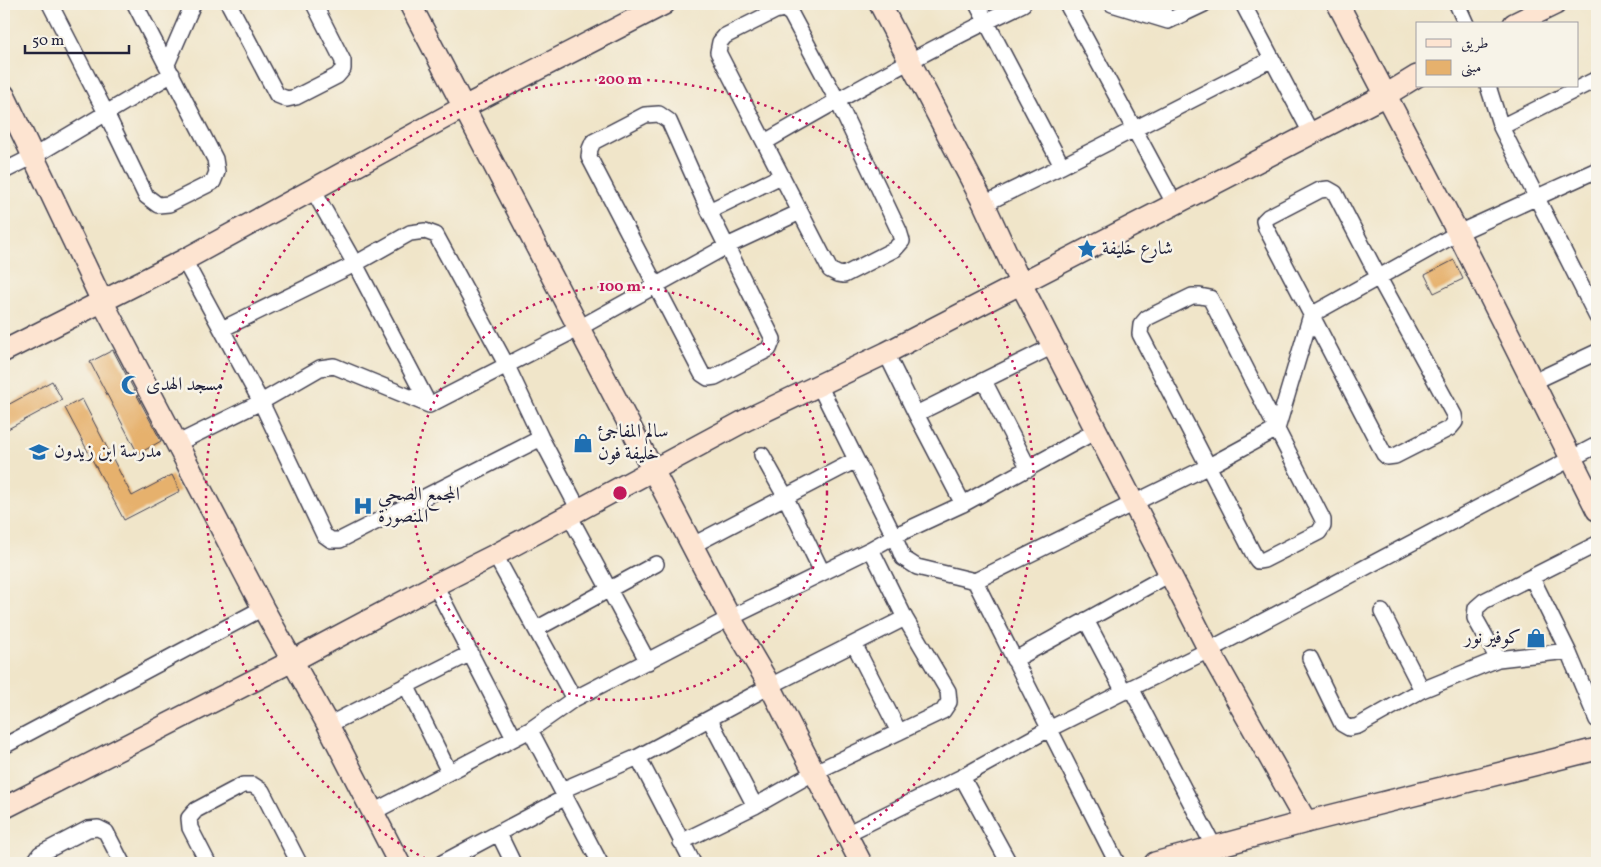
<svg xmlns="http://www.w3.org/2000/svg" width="1601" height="867" font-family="Vollkorn,Amiri,serif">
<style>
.building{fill:#e6b16d}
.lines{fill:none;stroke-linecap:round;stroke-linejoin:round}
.street-casing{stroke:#413f50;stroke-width:18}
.secondary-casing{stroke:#413f50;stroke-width:24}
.street{stroke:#fff;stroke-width:15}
.secondary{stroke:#fde4d1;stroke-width:21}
.ring{fill:none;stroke:#c2185b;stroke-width:2.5;stroke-dasharray:2.5 5}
.labels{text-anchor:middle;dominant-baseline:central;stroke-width:5;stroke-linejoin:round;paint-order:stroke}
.poi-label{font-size:19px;fill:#22223b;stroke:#f7f3e8;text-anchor:start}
.centre{fill:#c2185b;stroke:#f7f3e8;stroke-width:2.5}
.ring-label{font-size:15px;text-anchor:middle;font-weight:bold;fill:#c2185b;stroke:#f7f3e8;stroke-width:5;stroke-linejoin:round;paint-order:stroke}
</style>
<rect width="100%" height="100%" fill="#f7f3e8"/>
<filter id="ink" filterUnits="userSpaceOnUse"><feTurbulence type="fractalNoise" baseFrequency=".02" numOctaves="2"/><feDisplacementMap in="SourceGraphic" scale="10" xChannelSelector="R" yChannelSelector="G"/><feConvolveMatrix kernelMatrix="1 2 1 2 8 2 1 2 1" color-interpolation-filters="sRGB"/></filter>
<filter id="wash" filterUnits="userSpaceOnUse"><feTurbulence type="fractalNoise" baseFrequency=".0096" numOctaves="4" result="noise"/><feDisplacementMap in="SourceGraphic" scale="20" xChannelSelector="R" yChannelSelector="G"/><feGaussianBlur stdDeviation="1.12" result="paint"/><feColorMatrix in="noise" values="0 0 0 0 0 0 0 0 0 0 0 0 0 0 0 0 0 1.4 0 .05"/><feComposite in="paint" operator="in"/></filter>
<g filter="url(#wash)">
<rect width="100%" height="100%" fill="#f0e5c9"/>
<g id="blocks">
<path class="building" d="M1454,260l9,19 -29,14 -9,-18z
M113,350l48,91 -23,13 -48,-92z
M52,381l10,19 -58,31v-24z
M82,399l50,97 40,-21 8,16 -56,29 -59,-112z"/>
</g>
</g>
<g filter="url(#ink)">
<use href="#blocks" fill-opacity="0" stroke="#413f50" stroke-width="1"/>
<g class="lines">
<defs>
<path id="street" d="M50,4l56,109 40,83 12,9 11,-1 44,-22 4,-10 -2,-13 -80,-155
M229,4l48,91 10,4 9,-2 41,-21 6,-7v-8l-29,-57
M977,4l85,162
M1067,4l107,199
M1112,4l56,17 36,-17
M1159,4l9,17
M1243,4l68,129
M1457,4l9,20
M784,9l7,5 46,86 62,131 3,10 -7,8 -51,26 -6,-1 -8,-4 -112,-218 2,-10 5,-6 50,-25z
M167,64l26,-60
M1488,86l13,41 96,190
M659,114l10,7 40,90 64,128 -4,10 -54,28 -7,1 -6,-4 -113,-217 1,-8 3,-7 52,-27z
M1501,127l96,-48
M765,142c84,-49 170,-96 258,-138
M4,171l30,-15 138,-82
M1328,189l7,4 44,85 75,137 1,7 -5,6 -55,28 -8,1 -3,-3 -118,-226 -2,-7 4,-4 52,-27z
M313,190l42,74 74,141
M984,204l78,-38 210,-107
M709,211l72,-35
M184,260l77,142 63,133 7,5h9l201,-102
M1192,296h8l10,2 113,222v6l-4,6 -55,28 -6,1 -3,-4 -115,-223 1,-9 6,-7z
M222,329l133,-65 55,-31 15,-2 11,4 71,131 34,72 38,72
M886,353l30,61 47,90
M984,381l45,88
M1533,382l64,-30
M819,385l75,151 9,22 14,9 58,14 234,-115 68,-37 34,-114 147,-82 139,-63
M916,414l137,-68
M176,444l85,-42 59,-34 14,-2 95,39 150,-77 148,-82 73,-34
M762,455l23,41 37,76
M569,515l79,147
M693,545l163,-85
M1532,578l36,73 29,69
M975,581l142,282
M435,585l79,153
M1382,612l40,78
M1086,620l38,72
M536,629l120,-65
M854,644l45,88
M1310,658l32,66 7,4 9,-2 64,-36 76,-31 70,-8
M1498,659l-23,-41 1,-10 8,-7 113,-57
M1014,660l156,-86
M407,687l42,85
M1131,688l83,159
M574,699l156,-81 141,-69 23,-13 69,-32 133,-73
M710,720l45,86
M328,725l143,-72
M530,730l70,133
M4,746l259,-138
M638,757l55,106
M962,777l47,86
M562,790l76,-33 132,-71 135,-68
M373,812l157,-82 44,-31 -79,-144
M499,834l14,29
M846,834l116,-57 87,-48 82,-41 78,-38 388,-205
M681,842l74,-36 60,-34 128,-61 6,-9 -1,-11 -43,-73 -34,-69
M34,863l6,-9 48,-25 10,-1 8,4 16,31
M208,863l-18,-35 -1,-10 7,-8 47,-25h10l9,6 37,72
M442,863l124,-66"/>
<path id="secondary" d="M410,4l320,614 40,68 91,177
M880,4l104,200 36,78 189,368 97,172
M1338,4l120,229 139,277
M1514,24l41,-20
M4,95l98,206 161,307 65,117 71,138
M4,351l180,-91 280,-153 200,-103
M4,808l288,-147 143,-76 60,-30 251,-135 140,-67 500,-258 31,-19
M1155,863l151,-41 291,-73"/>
</defs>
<use href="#street" class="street-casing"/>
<use href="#secondary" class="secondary-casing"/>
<use href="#street" class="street"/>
<use href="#secondary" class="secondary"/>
</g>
</g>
<g class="ring">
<circle cx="620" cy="493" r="207"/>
<path d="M432 862A414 414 0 1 1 808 862"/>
</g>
<defs>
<symbol id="sight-bare" viewBox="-9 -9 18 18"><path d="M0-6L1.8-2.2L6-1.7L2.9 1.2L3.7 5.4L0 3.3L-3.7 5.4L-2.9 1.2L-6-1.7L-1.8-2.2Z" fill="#1f6fb2" stroke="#f7f3e8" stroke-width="2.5" paint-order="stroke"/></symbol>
<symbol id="mosque-bare" viewBox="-9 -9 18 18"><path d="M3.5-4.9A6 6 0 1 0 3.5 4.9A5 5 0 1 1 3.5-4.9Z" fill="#1f6fb2" stroke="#f7f3e8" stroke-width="2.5" paint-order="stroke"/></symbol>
<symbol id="shop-bare" viewBox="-9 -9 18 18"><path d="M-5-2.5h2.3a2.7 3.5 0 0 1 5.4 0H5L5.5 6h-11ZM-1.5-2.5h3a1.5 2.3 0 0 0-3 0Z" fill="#1f6fb2" stroke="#f7f3e8" stroke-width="2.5" paint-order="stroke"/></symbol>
<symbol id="school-bare" viewBox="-9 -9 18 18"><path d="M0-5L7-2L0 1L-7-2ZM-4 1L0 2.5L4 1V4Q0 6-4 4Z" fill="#1f6fb2" stroke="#f7f3e8" stroke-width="2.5" paint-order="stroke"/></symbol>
<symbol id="hospital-bare" viewBox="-9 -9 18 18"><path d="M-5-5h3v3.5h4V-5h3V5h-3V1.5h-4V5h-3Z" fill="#1f6fb2" stroke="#f7f3e8" stroke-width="2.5" paint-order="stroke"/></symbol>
</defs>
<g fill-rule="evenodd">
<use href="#sight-bare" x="1073" y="235" width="28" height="28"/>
<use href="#mosque-bare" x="117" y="371" width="28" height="28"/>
<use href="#shop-bare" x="569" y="429" width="28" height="28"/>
<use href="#school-bare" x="25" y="438" width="28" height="28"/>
<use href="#hospital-bare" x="349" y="492" width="28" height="28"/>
<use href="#shop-bare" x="1522" y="624" width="28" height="28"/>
</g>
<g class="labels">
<g class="poi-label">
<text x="1102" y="249">شارع خليفة</text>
<text x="146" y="385">مسجد الهدى</text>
<text x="598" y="432">سالم المفاجئ<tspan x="598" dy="22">خليفة فون</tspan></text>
<text x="54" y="452">مدرسة ابن زيدون</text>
<text x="378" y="495">المجمع الصحي<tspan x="378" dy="22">المنصورة</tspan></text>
<text x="1521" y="638" text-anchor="end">كوفير نور</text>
</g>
</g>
<circle cx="620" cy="493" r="8" class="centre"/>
<g class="ring-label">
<text x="620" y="84">200 m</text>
<text x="620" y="291">100 m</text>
</g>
<rect width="1601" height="867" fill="none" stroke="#f7f3e8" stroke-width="20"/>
<rect x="1416" y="22" width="162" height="65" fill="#f7f3e8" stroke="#a29fa3"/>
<rect x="1426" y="39" width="25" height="8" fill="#fde4d1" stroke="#a29fa3"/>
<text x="1461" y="48" font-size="15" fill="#22223b">طريق</text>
<rect x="1426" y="60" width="25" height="15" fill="#e6b16d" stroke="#a29fa3"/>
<text x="1461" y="72" font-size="15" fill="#22223b">مبنى</text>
<path d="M25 45v8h104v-8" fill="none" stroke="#22223b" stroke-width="2.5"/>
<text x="32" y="45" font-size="15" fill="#22223b" stroke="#f7f3e8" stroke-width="4" paint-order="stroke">50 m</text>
</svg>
